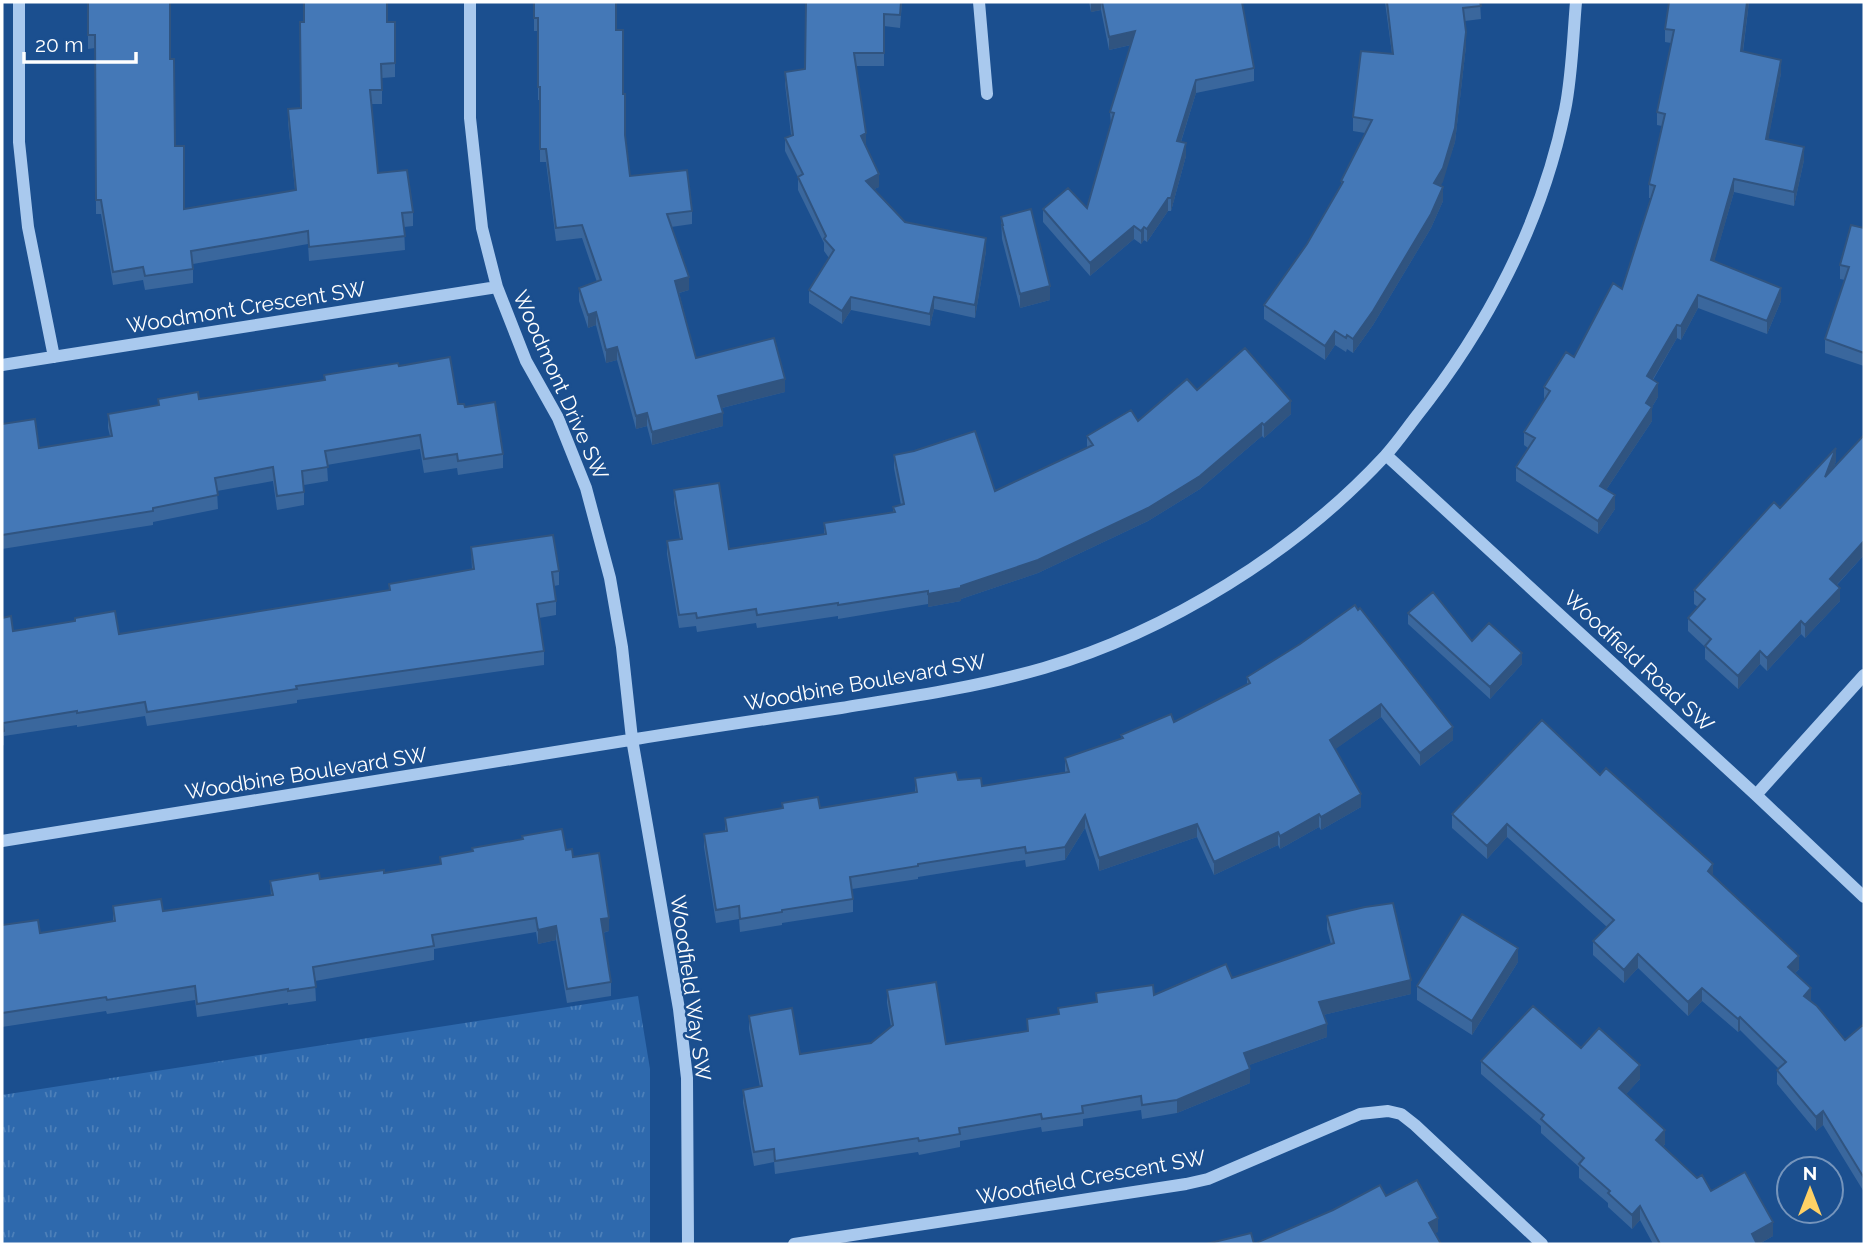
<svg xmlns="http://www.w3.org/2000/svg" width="1866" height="1246" font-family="Raleway,sans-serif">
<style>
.grass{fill:url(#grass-tufts)}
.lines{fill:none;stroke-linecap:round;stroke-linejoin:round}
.minor{stroke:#a9c9ee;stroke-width:12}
.wall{fill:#3a679d}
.shaded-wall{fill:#305480}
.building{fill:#4478b7;stroke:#305480;stroke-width:2}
.labels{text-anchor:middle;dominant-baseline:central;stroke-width:5;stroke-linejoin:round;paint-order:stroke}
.street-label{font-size:21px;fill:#fff;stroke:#1b4f8f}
</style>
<defs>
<pattern id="grass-tufts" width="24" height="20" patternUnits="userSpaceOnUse" patternTransform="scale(1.75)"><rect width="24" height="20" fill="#2e69ad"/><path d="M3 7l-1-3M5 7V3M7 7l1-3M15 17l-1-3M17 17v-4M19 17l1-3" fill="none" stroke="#4d80b9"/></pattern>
</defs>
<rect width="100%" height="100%" fill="#1b4f8f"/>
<path class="grass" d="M638,996l12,73v175h-648v-149z"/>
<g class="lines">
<path class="minor" d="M19,2v140l9,85 26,130
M470,2v116l12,110 15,59 29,74 32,57 28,70 24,90 12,69 10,92 47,270 8,69 1,166
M979,2l8,92
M2,365l495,-78
M1386,455l370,340 108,102
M1756,795l108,-120
M2,841c211,-34 422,-69 634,-102 68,-11 136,-21 205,-31 68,-11 137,-21 203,-40 125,-37 252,-116 341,-212 11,-12 20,-25 30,-38 72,-90 127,-195 150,-308 7,-34 8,-74 11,-108
M794,1244l392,-60 22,-5 152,-65 28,-3 13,3 14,11 127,119"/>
</g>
<path class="wall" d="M88,2l82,57 5,87 9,63 111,-19 -7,-67v-14l13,-1 86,-86h8v55l-13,1v26h-11l7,69 35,39v14l-9,1 1,23 -96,11 -1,-17 -115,20v19l-48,7 -2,-10 -30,5 -12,-71h-5l-1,-166 -7,1z
M534,2l82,28 7,64 2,41 5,41 62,35v13l-21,3 18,63 -10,3 17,65 89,34 -63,16 1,18 -71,19 -5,-19 -11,3 -19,-69 -11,3 -10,-38 -8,3 -9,-27v-13l18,-6 -15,-44 -26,3 -10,-79h-6v-62h-2v-69h-4z
M902,2l-2,26 -16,-2v40h-28l10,80 13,41 -5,2 31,33 81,29 -11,67 -41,-9 -4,17 -79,-16 -9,14 -33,-21v-13l20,-32 -5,-7v-8l-26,-53v-13l-13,-26v-13l6,-3 -6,-51v-12l20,-3z
M1089,2h153l12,66v13l-58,12 -15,49 5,14 -15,55h-3l-21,31 -3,-2 -3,4 -7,-5 -44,37 -47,-54v-13l44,-1 24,-83 -1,-13 21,-67 -22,5 -8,-40 -10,2z
M1385,2h95l1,17 -16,2 1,25 -11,96 -15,44 3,15 -12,27 -58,97 -20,28 -6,-4 -1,3 -11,-7 -10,15 -61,-41v-14l43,-61 34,-58v-5l24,-48 -12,-2v-14l39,-63z
M1669,2h80l-6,50 38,21 -13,66 36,21 -10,46 -60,-14 -20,69 67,40 -14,33 -69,-26 -17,32 -4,-2 -24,42 5,17 -6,10v14l-46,69 9,19 -17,25 -82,-53v-14l12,-19 -4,-3v-13l20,-32v-13l30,-30 48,-68 29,-91h-2v-14l13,-58 -5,-1v-13l14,-69 -6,-1v-13z
M1001,217l49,83 -30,8 -18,-69z
M1864,228v138l-39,-13v-14l20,-59 -5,-1v-14z
M399,366l66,41 38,47v14l-45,7 -1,-7 -33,5 -4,-24 -93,16 1,16 -24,4v20l-27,5 -4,-29 -56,10 1,18 -65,13v3l-151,24v-125l37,24 71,-12 -2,-8v-14l50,-9v-6h41l125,-19v-5z
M1197,390l94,24 -27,24 -2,-2 -62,53 -52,32 -110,52 -77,26v2l-33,6v-3l-90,15v-3l-81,12 -1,-5 -59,9 -1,-6 -17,2 -12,-74v-13l13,-2 -6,-36v-13l55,59 95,-15v-11l69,-11v-5l8,-2 -7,-37v-13l101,36 92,-43v-12l51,-15z
M1864,435v120l-27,30 3,16 -35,37 -4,-4 -34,37 -7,-7 -22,25 -33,-30v-12l-17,-16v-13l10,-11 -4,-3v-14l86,-82 56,-47 -3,8z
M471,547l88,24v14l-5,1 2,15v14l-17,3 5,33v14l-247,35v3l-150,23 -2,-10 -68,11v-2l-73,11v9l-2,1v-128l11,13 106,3 270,-44v-6l83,-14z
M1408,613l64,28 50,23 -32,35 -82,-75z
M1300,644l153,96 -33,26 -39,-49 -46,32 26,58 -40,23 -2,-3 -39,22 -2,-4 -64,30 -17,-38 -98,34 -14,-43 -20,32 -39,7 -1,-7 -107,17v2l-66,10 1,10v13l-71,11v2l-42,7 -1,-13 -23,4 -12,-76v-13l21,-3v-13l57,-10v-5l38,5 95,-16v-14l43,2 24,6 83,-14v-14l56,-19v-4l53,-13 73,-37v-8z
M1600,775l113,101 86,93 -4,4 16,29 34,38 19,-16v168l-41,-67 -7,6 -39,-47v-14l2,-1 -39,-39 -2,2 -36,-31 -14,15 -50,-48 -14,15 -31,-28v-14l14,-14 -100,-90 -20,22 -35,-31v-14z
M522,836l44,14 7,7 36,74 -6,2 8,49v14l-44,7 -11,-63 -18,4 -2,-12 -102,17v11l-119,21 1,20 -28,4v-2l-91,14 -2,-17 -88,14 -1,-3 -104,16v-102l38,8 73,-12v-15l50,5 108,-15 -1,-15 50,-2 64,-6 56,-9v-7l32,-6v-3l50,-8z
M1327,916l84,78 -88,21 4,22 -78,28 1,18 -73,30 -35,6 -1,-9 -58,9v7l-41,6 -1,-5 -81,14v6l-41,8 -1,-3 -143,22 -1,-12 -20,4 -11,-63v-13l17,-3 -11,-58v-13l51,38 71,-11 20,-16 -4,-24v-13l59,54 81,-13v-12l31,-4v-7l38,-6v-9l58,2 78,-17 99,-34 -4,-15z
M1518,962l-46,73 -55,-35v-14z
M1581,1048l59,31 -14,15 39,50 -2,3 48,44 62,45 -14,8h-106l-13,-24 -8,9 -24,-22v-4l-29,-25v-11l-38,-34v-7l-60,-52v-13z"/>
<path class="shaded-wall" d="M1091,2h10v8l-10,2z
M1747,2h2l-8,63v-14z
M1135,31v13l-26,6v-13z
M1466,32v14l-11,96 -12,40 -9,15v-14z
M1781,60v13l-15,79v-13z
M1196,80v13l-19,61v-13z
M866,133v13l-5,-10z
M1186,143v13l-15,55v-13z
M1804,147v13l-10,46v-14z
M879,174v13l-13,6v-12z
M1734,179v13l-23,81v-13z
M1443,187v14l-12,27 -58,97 -20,28v-14z
M1168,198v13l-21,31v-13z
M1134,226v13l-44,37v-13z
M1144,227v13l-3,4v-13z
M986,238v13l-11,67v-13z
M689,277v13l-14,4v-13z
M1050,286v14l-30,8v-14z
M1781,288v13l-14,33v-13z
M1698,295v13l-17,32v-14z
M851,297v13l-9,14v-13z
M934,297v12l-4,17v-12z
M596,312v13l-8,3v-13z
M1677,325v13l-30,51v-13z
M1335,331v14l-10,15v-14z
M617,347v13l-11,3v-13z
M785,379v13l-67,17v-13z
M1658,383v14l-12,20v-14z
M1291,401v13l-27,24v-13z
M1652,407v14l-52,78v-13z
M647,413v13l-11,3v-13z
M723,413v13l-71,19v-13z
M1262,423v13l-62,53 -52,32 -110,52 -77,26v2l-33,6v-13l33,-8z
M1836,448v13l-11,29v-13z
M1615,495v14l-17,25v-13z
M1864,541v14l-34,37v-13z
M1840,588v13l-35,37v-13z
M1801,621v13l-34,37v-13z
M1760,651v13l-22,25v-13z
M1522,653v11l-32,35v-12z
M1381,704v13l-51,36v-13z
M1453,727v13l-33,26v-13z
M1361,794v13l-40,23v-13z
M1319,814v13l-39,22v-13z
M1085,815v13l-20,32v-13z
M1197,824v13l-98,34v-13z
M1507,824v13l-20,22v-13z
M1278,832v13l-64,30v-13z
M1713,864v14l-5,-7z
M609,918v13l-8,2v-14z
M556,926v14l-18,4v-14z
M1518,948v14l-46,73v-14z
M1638,954v14l-14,15v-13z
M1799,956v13l-11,11v-13z
M1411,980v14l-92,22v-14z
M1702,988v13l-14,15v-14z
M1811,988v13l-7,8v-13z
M1740,1017v13l-2,2v-13z
M1327,1024v13l-83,30v-14z
M1640,1065v14l-21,23v-14z
M1250,1069v14l-73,30v-13z
M1823,1111v14l-7,6v-14z
M1665,1130v14l-9,10v-14z
M1640,1206v14l-8,9v-14z
M1438,1218v14l-9,5v-14z
M1773,1222v14l-14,8h-7v-10z"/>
<path class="building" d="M88,2h82v57h4l1,87h9v63l112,-19 -8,-81 13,-1 -1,-86h4v-20h83v20h8v41l-14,1 1,26h-12l8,83 29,-3 6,42 -11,1 3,23 -96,11 -1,-16 -117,20 2,18 -48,7 -2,-9 -30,5 -12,-72h-5l-1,-165h-7z
M534,2h82v28h7v64h2v41l5,41 57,-6 5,41 -25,3 22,63 -14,4 21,77 78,-20 11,41 -67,17 5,17 -71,19 -5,-19 -11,3 -19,-69 -11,3 -10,-38 -8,3 -9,-27 22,-8 -19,-55 -26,3 -10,-79h-6v-62h-2v-69h-4z
M806,2h95l-1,13 -16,-1v39h-30l12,80 -5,3 18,38 -13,7 39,41 81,16 -11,67 -41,-8 -4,17 -79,-17 -9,14 -33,-21 25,-40 -10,-11 2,-3 -28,-59 5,-3 -18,-36 8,-3 -8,-63 20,-3z
M1102,2h140l12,66 -58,12 -19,61 9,2 -15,55h-3l-21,31 -3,-2 -3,4 -7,-5 -44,37 -47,-54 25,-21 19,20 27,-95 -4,-1 25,-81 -26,6z
M1387,2h93l1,4 -18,2 3,24 -11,96 -12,40 -9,15 9,4 -12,27 -58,97 -20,28 -6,-4 -1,3 -11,-7 -10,15 -61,-41 43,-61 36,-62 -2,-1 31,-61 -19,-3 8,-66 32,3z
M1669,2h78l-6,49 40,9 -15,79 38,8 -10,45 -60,-13 -23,81 70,28 -14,33 -69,-26 -17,31 -4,-1 -30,51 11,7 -12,20 6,4 -52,79 15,9 -17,26 -82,-54 19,-29 -11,-6 26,-41 -6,-4 22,-35 8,5 39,-74 9,6 33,-103 -6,-2 16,-70 -8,-2 17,-82 -9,-1z
M1031,209l19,77 -30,8 -18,-69h1l-2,-8z
M1851,225l13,3v125l-39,-14 24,-72 -9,-2z
M1245,348l46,53 -27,24 -2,-2 -62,53 -52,32 -110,52 -77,26v2l-33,6v-3l-90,14v-2l-81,12 -1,-6 -59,9 -1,-5 -17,2 -12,-74 15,-2 -8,-49 45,-7 10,66 97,-15 -2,-11 71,-11 -2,-5 11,-3 -10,-49 20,-4 61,-20 20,60 98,-46 -6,-9 44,-26 7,11 49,-42 10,11z
M450,357l8,47h6l1,3 30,-5 8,52 -45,7 -1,-7 -33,5 -4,-24 -95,16 3,16 -26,4 2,21 -27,4 -4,-29 -58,11 3,17 -65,13v3l-151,24v-111l33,-5 4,29 73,-12 -4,-22 51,-9 -1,-6 40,-7 1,7 126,-19 -1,-5 74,-12 1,3z
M1864,435v106l-34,38 10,9 -35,37 -4,-4 -34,37 -7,-7 -22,25 -33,-30 6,-7 -23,-21 17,-19 -11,-9 80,-88 6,6 56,-60 -11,29z
M553,535l6,36 -7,1 4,29 -19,3 7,47 -248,35 1,3 -150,23 -2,-10 -68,11v-2l-74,12 1,8 -2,1v-114l9,-2 2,15 62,-10v-3l40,-7 4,23 271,-44 -1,-6 85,-15 -3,-22z
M1433,592l39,49 17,-18 33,30 -32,34 -82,-74z
M1355,605l3,5 2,-2 93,119 -33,26 -39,-49 -51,36 31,54 -40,23 -2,-3 -39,22 -2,-4 -64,30 -17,-38 -98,34 -14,-43 -20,32 -39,6 -1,-6 -107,17v2l-68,11 3,22 -71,11v2l-42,7 -1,-13 -23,4 -12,-76 23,-3 -2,-13 58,-10 -1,-5 36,-6 2,11 97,-16 -2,-14 41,-6 2,8 23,-2 1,8 87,-14 -4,-14 58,-20 -2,-3 50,-21 3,8 76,-39 -3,-6 53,-33z
M1542,720l58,55 6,-7 107,96 -5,7 91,85 -11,11 23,21 -7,8 13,10 28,34 19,-16v154l-41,-67 -7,6 -39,-47 9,-8 -46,-45 -2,2 -36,-31 -14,14 -50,-48 -14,16 -31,-29 21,-21 -107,-96 -20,22 -35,-32z
M562,829l4,21 6,-1 1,8 26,-4 10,65 -8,1 10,63 -44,7 -11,-63 -18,4 -2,-12 -104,17 2,11 -121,21 3,20 -28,4v-2l-91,15 -2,-18 -88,14 -1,-3 -104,16v-88l36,-5 2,13 75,-12 -2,-15 48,-7 2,12 110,-16 -3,-14 49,-8 1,6 64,-9v3l57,-9 -1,-7 33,-6 -1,-3 51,-9 -1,-3z
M1393,903l18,77 -92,22 8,22 -83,29 6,16 -73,31 -35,5 -1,-9 -59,10 1,7 -41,6 -1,-5 -82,14 1,6 -41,7 -1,-3 -143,23 -1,-12 -20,3 -11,-62 19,-4 -13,-70 43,-8 8,46 71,-11 22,-18 -6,-35 49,-8 10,62 82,-13 -1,-12 32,-5 -1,-6 39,-6 -1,-9 57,-8 1,10 72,-31 6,14 102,-35 -7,-27 38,-9z
M1462,914l56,34 -46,73 -55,-35z
M1533,1006l48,42 18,-20 41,37 -21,23 46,42 -9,10 41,38 5,-3 9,16 34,-19 28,50 -21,12 5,10h-97l-20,-38 -8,9 -24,-22 2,-2 -31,-27 5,-6 -43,-39 3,-4 -63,-54z
M1417,1180l21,38 -9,5 12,21h-235l45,-11 3,11 79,-34 47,-25 6,11z"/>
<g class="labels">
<g class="street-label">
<text transform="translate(246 307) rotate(-9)">Woodmont Crescent SW</text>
<text transform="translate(561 385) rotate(66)">Woodmont Drive SW</text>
<text transform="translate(1639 661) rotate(43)">Woodfield Road SW</text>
<text transform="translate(865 682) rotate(-10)">Woodbine Boulevard SW</text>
<text transform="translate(306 773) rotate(-9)">Woodbine Boulevard SW</text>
<text transform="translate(691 988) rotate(82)">Woodfield Way SW</text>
<text transform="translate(1091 1177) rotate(-10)">Woodfield Crescent SW</text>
</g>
</g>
<rect width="1866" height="1246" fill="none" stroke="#ffffff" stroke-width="7"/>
<g transform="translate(1810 1190)"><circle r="33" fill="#1b4f8f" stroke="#7695bc" stroke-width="2"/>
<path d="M0-5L12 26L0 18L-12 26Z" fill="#ffd166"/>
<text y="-10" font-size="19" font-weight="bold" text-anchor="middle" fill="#ffffff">N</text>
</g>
<path d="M24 52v10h112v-10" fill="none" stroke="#ffffff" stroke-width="3.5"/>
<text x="35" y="52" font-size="21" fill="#ffffff" stroke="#1b4f8f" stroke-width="5" paint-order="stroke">20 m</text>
</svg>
